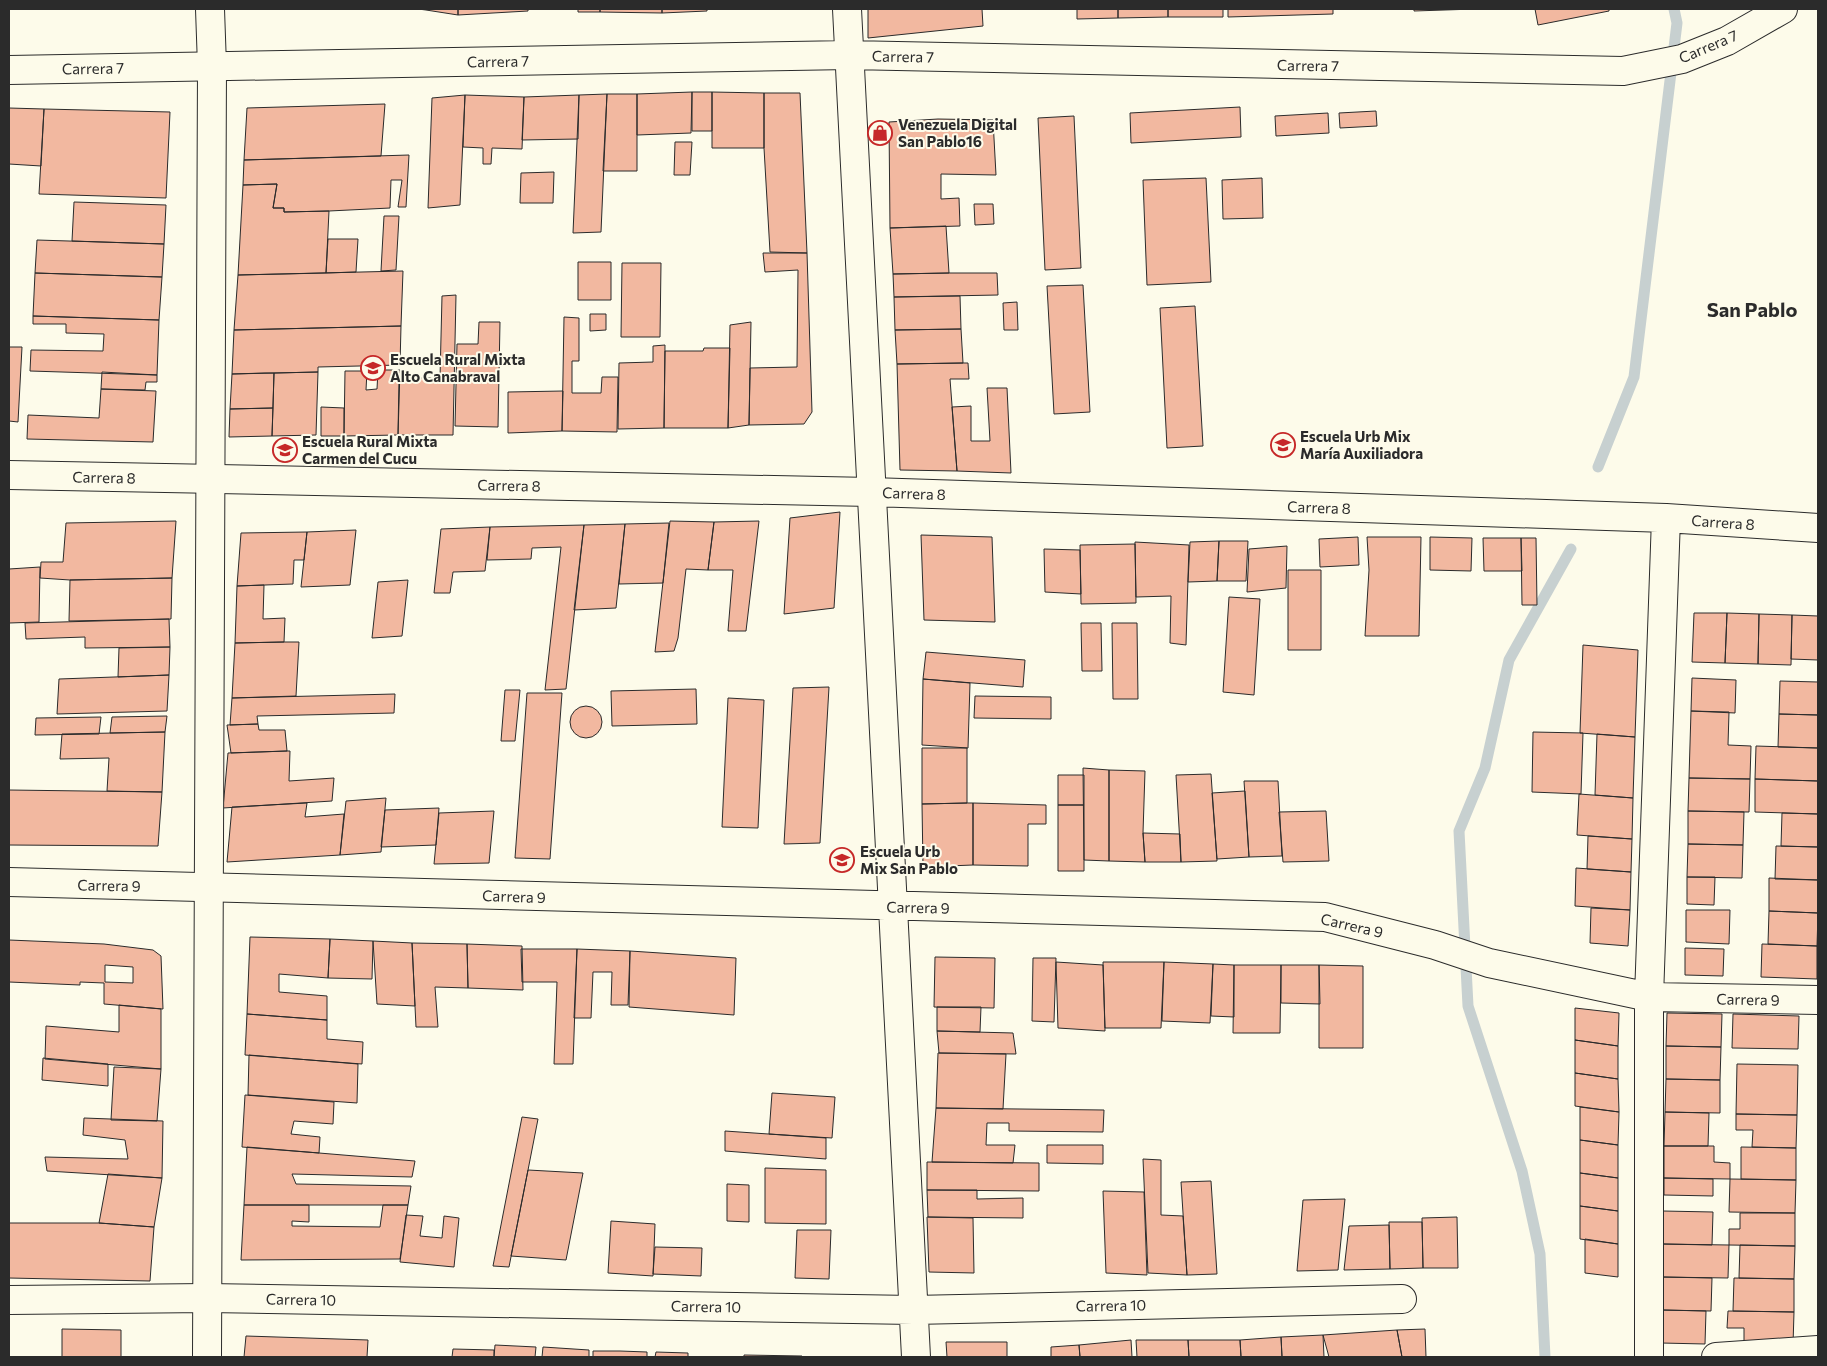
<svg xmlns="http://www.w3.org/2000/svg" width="1827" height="1366" font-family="Commissioner,sans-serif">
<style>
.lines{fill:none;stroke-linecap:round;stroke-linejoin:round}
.stream{stroke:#c7d0d0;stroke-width:11}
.building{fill:#f2b8a0;stroke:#2b2b2b;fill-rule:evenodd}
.minor-casing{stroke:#2b2b2b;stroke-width:30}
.major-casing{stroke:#2b2b2b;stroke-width:30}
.minor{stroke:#fdfbea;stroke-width:28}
.major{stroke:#fdfbea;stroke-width:28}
.labels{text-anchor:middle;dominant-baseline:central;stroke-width:4;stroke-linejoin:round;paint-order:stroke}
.street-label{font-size:15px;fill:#2b2b2b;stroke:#fdfbea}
.poi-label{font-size:15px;font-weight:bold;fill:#2b2b2b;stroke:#fdfbea;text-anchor:start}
.district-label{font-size:20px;font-weight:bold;fill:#2b2b2b;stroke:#fdfbea}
</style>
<rect width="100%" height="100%" fill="#fdfbea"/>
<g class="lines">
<path class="stream" d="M1598,467l36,-90 43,-354 -3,-14
M1545,1357l-5,-103 -18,-83 -54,-165 -9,-175 26,-63 24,-108 62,-111"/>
</g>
<path class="building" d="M418,9h40v6l-32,-5z
M458,9h70v2l-70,4z
M578,9h22v3h-22z
M600,9h62v4l-62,-1z
M662,9h45v2l-45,2z
M868,9h114l1,17 -115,12z
M1077,9h41v9l-41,1z
M1118,9h50v8l-50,1z
M1168,9h55v8h-55z
M1228,9h105v5l-105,3z
M1414,9h61l-61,2z
M1535,9h74v2l-71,14z
M692,92h20v39h-20z
M692,92l-1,41 -54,2v-41z
M712,92l52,1v55h-52z
M764,93h36l7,160 -37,-1 -6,-104z
M607,94l-6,138 -28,1 6,-138z
M607,94h30v77h-34z
M465,95l59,2 -2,52 -30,-1 -1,16h-8v-16l-20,-1z
M465,95l-5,110 -32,3 4,-110z
M579,95l-1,44 -56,1 2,-43z
M385,104l-4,52 -137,4 3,-52z
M1240,107l1,30 -110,6 -1,-30z
M9,108l35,1 -3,57 -32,-2z
M44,109l126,3 -4,86 -127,-4z
M1376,111l1,15 -37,2 -1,-15z
M1328,113l1,20 -53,3 -1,-20z
M1074,116l7,152 -36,2 -7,-152z
M938,119l55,1 3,55 -55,-1v25l18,-1 1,28 -70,2 -1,-106z
M675,142h17l-2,33h-16z
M409,155l-3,52h-8l4,-27h-11l-1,28 -61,3 -45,1v-4h-11l4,-24 -34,1 1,-25z
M554,172l-1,31h-33l1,-30z
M1206,178l5,104 -64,3 -4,-105z
M1262,178l1,40 -40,1 -1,-39z
M277,184l-4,24h11v4l45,-1 -3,62 -88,2 5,-90z
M74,202l92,3 -2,39 -92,-3z
M974,204h19l1,20 -19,1z
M384,216h15l-3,54 -15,1z
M946,226l3,47 -56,1 -3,-46z
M328,239h30l-2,33 -30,1z
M37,240l127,4 -2,33 -127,-4z
M763,253h44l5,159 -8,12 -55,1 1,-57 47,-1 1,-97 -33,2z
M578,262h33v38h-33z
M622,263h39l-1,74h-39z
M403,271l-2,55 -167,4 4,-55z
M35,273l127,4 -3,43 -126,-4z
M949,273h48l1,22 -104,2 -1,-23z
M1083,285l7,127 -36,2 -7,-128z
M456,295l-3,140h-55l1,-57h41l2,-82z
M960,296l1,33 -66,1 -1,-33z
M1017,302l1,28h-14l-1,-27z
M1195,306l8,140 -36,2 -7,-140z
M590,314h16v16l-16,1z
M33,316l126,4 -2,55 -127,-4 1,-21 72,1 1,-17 -38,-1v-9h-33z
M564,317l15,1v43h-7v32h29l1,-16h16l-1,55 -55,-1z
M479,322h21l-2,105 -43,-1 2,-82h21z
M751,322l-2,103 -21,3 2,-103z
M401,326l-1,39 -82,2v5l-86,2 2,-44z
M961,329l2,34 -66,1 -2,-34z
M665,345l-1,83 -46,1 1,-66 34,-1v-16z
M9,347h13l-4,75 -9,-1z
M704,348h26l-2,80h-64l1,-77h38z
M963,363h5l1,16h-19l7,92 -57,-1 -3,-106z
M378,370h22l-2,65 -54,1 1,-65h22l-1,19 11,-1z
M102,372l55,3v7h-11l-1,8 -44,-1z
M318,372l-2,63 -44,1 2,-63z
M265,373h9l-1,35 -43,1 2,-35z
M987,388h20l4,85 -54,-2 -5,-64 19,-1v35h19z
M101,389l55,2 -3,51 -126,-3 1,-24 71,3z
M563,391l-1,40 -54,2v-41z
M321,407l23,1v28h-23z
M273,408l-1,28 -43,1 1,-28z
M840,512l-6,96 -50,6 6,-96z
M176,521l-4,57 -102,2 -30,-2 1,-16h22l3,-39z
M670,521l44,1 -6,48 -22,-1 -8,69 -4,13 -19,1z
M759,521l-13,110h-18l5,-61h-25l6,-48z
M669,523l-6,60 -44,1 6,-60z
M625,524l-9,84 -42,2 10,-85z
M584,525l-18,164 -21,1 16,-143 -29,1 -1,11 -44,1 3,-33z
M490,527l-5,44 -32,1 -3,21h-16l7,-64z
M356,530l-6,55 -49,2 6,-55z
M307,532l-3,28h-10l-1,24 -56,2 4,-53z
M921,535l71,2 3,85 -71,-2z
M1358,537l1,28 -39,2 -1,-28z
M1367,537h54l-2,99h-54l4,-66z
M1430,537l42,1 -1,33 -41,-1z
M1483,538h38l1,33h-38z
M1521,538h15l1,67h-15z
M1219,541l-2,40 -29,1 2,-40z
M1219,541h29l-2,40h-29z
M1135,542l54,3 -3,100 -16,-2 1,-47 -35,1z
M1135,544l1,59 -55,1 -1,-59z
M1287,546l-1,42 -39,4 2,-43z
M1044,549l36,1 1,44 -36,-2z
M40,567l-1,55 -30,1v-54z
M1288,570h33v80h-33z
M172,578l-1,41 -102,2 1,-41z
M408,580l-6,56 -30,2 6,-56z
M264,585l-1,34 22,-1 -1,24 -49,1 2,-57z
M1229,597l31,2 -6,96 -31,-3z
M1694,613h33l-2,50 -33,-1z
M1727,613l32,1 -1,50 -33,-1z
M1759,614l33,1 -1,50 -33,-1z
M1792,615l26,1v44l-27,-1z
M169,619l1,28 -85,1v-11l-59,2 -1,-16z
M1081,623h20l1,48h-20z
M1112,623h25l1,76h-25z
M284,642h15l-3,54 -64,2 3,-55z
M1583,645l55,5 -3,87 -55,-4z
M170,647l-1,28 -51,2 1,-29z
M926,652l99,8 -2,27 -100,-8z
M169,675l-2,36 -110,3 2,-35z
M1692,678l44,2 -1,33 -44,-2z
M923,679l47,4 -2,65 -46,-3z
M1780,681l38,1v33l-39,-1z
M829,687l-9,156 -36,1 9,-156z
M696,689l1,35 -85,2 -1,-35z
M505,690h15l-5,51h-14z
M527,693h35l-12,166 -35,-1z
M395,694l-1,19 -137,3 1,8 -28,1 2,-27z
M975,696l76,1v22l-77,-1z
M728,698l36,2 -6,128 -36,-1z
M570 722a16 16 0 1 1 32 0a16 16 0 1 1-32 0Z
M1691,711l38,1 -1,33 23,1 -1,33 -61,-1z
M1779,714l39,1v33l-40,-1z
M167,716l-2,16 -55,1 2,-16z
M101,717l-2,17 -64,1 1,-17z
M258,724l1,6h26l2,21 -56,2 -4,-28z
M165,732l-3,60 -55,-1 2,-33 -49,1 2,-25z
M1533,732l50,1 -2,61 -49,-2z
M1597,734l38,3 -2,61 -38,-3z
M1756,746l62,2v33l-63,-2z
M922,748h45v55l-45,1z
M287,751h3l-1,30 45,-3 -2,23 -109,7 5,-55z
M1083,768l26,2v91l-25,-1z
M1109,770l36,1 -2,62 2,29 -36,-1z
M1211,774l6,87 -36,1 -5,-87z
M1058,775h26v30h-26z
M1689,778l61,1 -1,33 -61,-1z
M1755,779l63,2v33l-63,-2z
M1244,781h34l4,75 -33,1z
M9,790l153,2 -4,54 -149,-1z
M1245,791l4,66 -32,2 -5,-66z
M1579,794l54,4 -1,41 -55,-4z
M386,798l-5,54 -41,3 6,-54z
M307,803l-2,14 39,-3 -4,41 -113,7 5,-55z
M967,803h6v62l-50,2 -1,-63z
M973,803l73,2v19h-18v42l-55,-1z
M1058,805h26v66h-26z
M439,808l-3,37 -55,2 4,-37z
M494,811l-5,52 -55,1 5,-51z
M1326,811l3,50 -46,1 -4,-50z
M1688,811l56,1 -1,33 -55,-1z
M1782,813l36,1v33l-37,-1z
M1143,833l37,1 1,28h-36z
M1588,836l44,3 -1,33 -44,-3z
M1688,844l55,1 -1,33 -55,-1z
M1776,846l42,1v33l-43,-1z
M1576,868l55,4 -1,38 -55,-4z
M1687,877h28l-1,28 -27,-1z
M1769,878l49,2v33l-49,-2z
M1591,908l39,2 -2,36 -38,-3z
M1686,910h44l-1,34 -43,-2z
M1769,911l49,2 -1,33 -49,-2z
M250,937l80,2 -2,39 -49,-4v18l48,4v24l-80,-6z
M330,939l43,2 -1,38 -44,-1z
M9,940l95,4 49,6 8,6 2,53 -59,-5v-21l-24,-1v3l-71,-3zM105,965l28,2v16l-28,-1z
M373,941l39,2 3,63 -38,-2z
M412,943l55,1 1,44 -33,-1 3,40h-22z
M467,944l55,2 1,44 -55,-2z
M1762,944l55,2v33l-56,-2z
M1685,948l39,1 -1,27 -38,-1z
M521,949h56l-4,115h-19l3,-82h-35z
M577,949l53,2 -2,54h-17l1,-33h-19l-2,46h-17z
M630,951l106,7 -2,57 -105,-8z
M935,957l60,1 -1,50 -60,-1z
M1033,958h23l-2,64 -22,-1z
M1056,962l47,3 2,66 -47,-3z
M1103,962h61l-3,66h-56z
M1164,962l49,2 -3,59 -48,-2z
M1213,964l21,1v52l-23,-1z
M1234,965h47l-1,68h-47z
M1281,965h38l1,39 -39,-1z
M1319,965l44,1v82h-44z
M119,1005l42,4v60l-116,-10 1,-33 73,6z
M937,1007h44l-1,25 -43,-1z
M1575,1008l44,5 -1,33 -43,-6z
M1667,1013l55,1 -1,33 -55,-1z
M247,1014l80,6v19l36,3 -1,22 -117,-9z
M1733,1014l66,2 -1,33 -66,-1z
M937,1031l76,2 3,21 -77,-1z
M1575,1040l43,6v33l-43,-6z
M1666,1046l55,1 -1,33 -54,-1z
M938,1053l68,1 -3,55 -67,-1z
M249,1055l109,9 -1,39 -109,-8z
M43,1058l65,6v22l-66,-6z
M1737,1064l61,1 -1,50 -61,-1z
M114,1067l47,2 -4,52 -46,-1z
M1575,1073l43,6 1,33 -44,-6z
M1666,1079l54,1v33l-55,-1z
M772,1093l63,4 -3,41 -63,-4z
M245,1095l89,7 -1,22 -39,-3 -3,13 29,3 -1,16 -77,-6z
M1580,1107l39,5 -1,33 -38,-5z
M936,1108l168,2 -1,22 -94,-1v-8h-22l-1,22h29l-2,18 -81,-1z
M1665,1112l44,1 -1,33h-44z
M1736,1114l61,1 -1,33 -44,-1 1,-17h-17z
M522,1117l16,2 -29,148 -16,-1z
M84,1118l79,3 -1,57 -115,-7 -2,-14 83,2 -3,-19 -42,-5z
M725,1131l101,7v21l-101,-8z
M1580,1140l38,5v33l-38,-5z
M1047,1145h56v19l-56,-1z
M1664,1146h50v16l16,1v16l-66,-1z
M247,1147l168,14 -3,16 -120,-3 4,10 115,2 -3,19h-164z
M1741,1147l55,1v32l-55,-1z
M1143,1159l18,1v55l22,1 4,59 -39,-2z
M927,1162l112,1v28l-112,-1z
M765,1168l61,2v54l-61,-1z
M528,1170l55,3 -17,87 -55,-4z
M1580,1173l38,5v33l-38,-5z
M108,1174l54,4 -8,49 -55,-4z
M1664,1178l49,1v17l-49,-1z
M1730,1179l66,1 -1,33 -66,-1z
M1211,1181l6,93 -30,1 -6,-93z
M727,1184l22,1v37l-22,-1z
M927,1190h50v9l46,-1v20l-95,-1z
M1103,1191l41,1 3,83 -41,-2z
M1345,1199l-7,71 -41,1 6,-71z
M244,1205h65v17l-17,-1v5l88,1 3,-22h25l-8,54 -159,1z
M1580,1206l38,5v33l-38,-5z
M1663,1211l50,1 -1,33 -49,-1z
M1740,1213h55v33l-66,-1v-16h11z
M406,1215l17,1 -3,20 22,2 2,-22 15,2 -5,49 -54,-5z
M927,1217l46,1 1,55 -45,-1z
M1457,1217l1,51h-35l-1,-50z
M611,1221l44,3 -2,52 -45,-3z
M1389,1222h33l1,46 -33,1z
M9,1223h90l55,4 -4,54 -141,-3z
M1389,1225l1,44 -46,1 5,-44z
M797,1230h34l-2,49 -34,-1z
M1585,1239l33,5v33l-33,-4z
M1663,1244l66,1 -1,33 -66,-1z
M1740,1245l55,1 -1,33 -55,-1z
M655,1247l47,1 -1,28 -48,-2z
M1662,1277l50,1 -1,33 -49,-1z
M1734,1278l60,1v33l-61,-1z
M1662,1310l44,1 -1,33 -44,-1z
M1728,1311l66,1 -1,33 -49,-1v-16h-17z
M62,1329l59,1v27h-59z
M1425,1329l1,28h-24l-5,-27z
M1397,1330l5,27h-73l-6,-22z
M1323,1335l1,22h-42l-1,-20z
M246,1336l122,4 -1,17h-123z
M1281,1337l1,20h-41l-1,-17z
M1131,1340l1,17h-52l-1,-12z
M1136,1340h52l1,17h-52z
M1188,1340h52l1,17h-52z
M946,1342h61v15h-60z
M495,1345l41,2 -1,10h-41z
M1079,1345l1,12h-29v-10z
M543,1347l46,3v7h-47z
M453,1349l41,1v7h-42z
M593,1351h27l27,1v5h-54z
M656,1352l32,1v4h-33z
M744,1355l58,1v1h-58z"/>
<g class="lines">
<defs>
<path id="minor" d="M847,9l69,1348
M9,70l840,-15 774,16 59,-12 45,-18 56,-32
M9,475l862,17 795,26 152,10
M9,882l1316,35 110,28 54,18 160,34 169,3
M9,1300l198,-2 706,12 489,-11
M1649,1357v-360l17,-479
M1716,1357l102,-7"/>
<path id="major" d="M207,1357l5,-1291 -2,-57"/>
</defs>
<use href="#minor" class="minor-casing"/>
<use href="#major" class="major-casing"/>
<use href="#minor" class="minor"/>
<use href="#major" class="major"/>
</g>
<defs>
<symbol id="shop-ring" viewBox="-11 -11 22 22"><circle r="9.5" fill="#fdfbea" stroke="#c62828" stroke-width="1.5"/><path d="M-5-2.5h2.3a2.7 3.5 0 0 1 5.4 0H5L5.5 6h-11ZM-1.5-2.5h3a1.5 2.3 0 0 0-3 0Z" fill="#c62828"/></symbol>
<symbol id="school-ring" viewBox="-11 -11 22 22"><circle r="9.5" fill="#fdfbea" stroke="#c62828" stroke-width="1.5"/><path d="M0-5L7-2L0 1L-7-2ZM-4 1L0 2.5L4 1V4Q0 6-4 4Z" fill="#c62828"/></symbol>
</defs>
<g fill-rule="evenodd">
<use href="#shop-ring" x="866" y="119" width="28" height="28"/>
<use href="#school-ring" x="359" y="354" width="28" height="28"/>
<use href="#school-ring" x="1269" y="431" width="28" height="28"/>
<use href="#school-ring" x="271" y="436" width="28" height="28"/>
<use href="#school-ring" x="828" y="846" width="28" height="28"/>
</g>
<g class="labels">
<g class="street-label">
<text transform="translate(1708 46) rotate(-23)">Carrera 7</text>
<text transform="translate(903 56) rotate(1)">Carrera 7</text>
<text transform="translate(498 61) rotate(-1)">Carrera 7</text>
<text transform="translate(1308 65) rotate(1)">Carrera 7</text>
<text transform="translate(93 68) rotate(-1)">Carrera 7</text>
<text transform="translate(104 477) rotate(1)">Carrera 8</text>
<text transform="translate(509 485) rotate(1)">Carrera 8</text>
<text transform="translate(914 493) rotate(2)">Carrera 8</text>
<text transform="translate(1319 507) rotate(2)">Carrera 8</text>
<text transform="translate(1723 522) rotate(4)">Carrera 8</text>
<text transform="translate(109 885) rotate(1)">Carrera 9</text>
<text transform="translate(514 896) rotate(2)">Carrera 9</text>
<text transform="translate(918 907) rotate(1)">Carrera 9</text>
<text transform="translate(1352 925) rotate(13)">Carrera 9</text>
<text transform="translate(1748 999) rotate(1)">Carrera 9</text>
<text transform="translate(301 1299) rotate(1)">Carrera 10</text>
<text transform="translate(1111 1305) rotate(-1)">Carrera 10</text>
<text transform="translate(706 1306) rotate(1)">Carrera 10</text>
</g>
<g class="poi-label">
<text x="898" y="124">Venezuela Digital<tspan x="898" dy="17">San Pablo16</tspan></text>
<text x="390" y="359">Escuela Rural Mixta<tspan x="390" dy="17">Alto Canabraval</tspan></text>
<text x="1300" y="436">Escuela Urb Mix<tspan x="1300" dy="17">María Auxiliadora</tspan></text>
<text x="302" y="441">Escuela Rural Mixta<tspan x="302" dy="17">Carmen del Cucu</tspan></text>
<text x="860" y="851">Escuela Urb<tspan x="860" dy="17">Mix San Pablo</tspan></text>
</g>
<g class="district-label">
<text x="1752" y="309">San Pablo</text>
</g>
</g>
<rect width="1827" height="1366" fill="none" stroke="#2b2b2b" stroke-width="20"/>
</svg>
